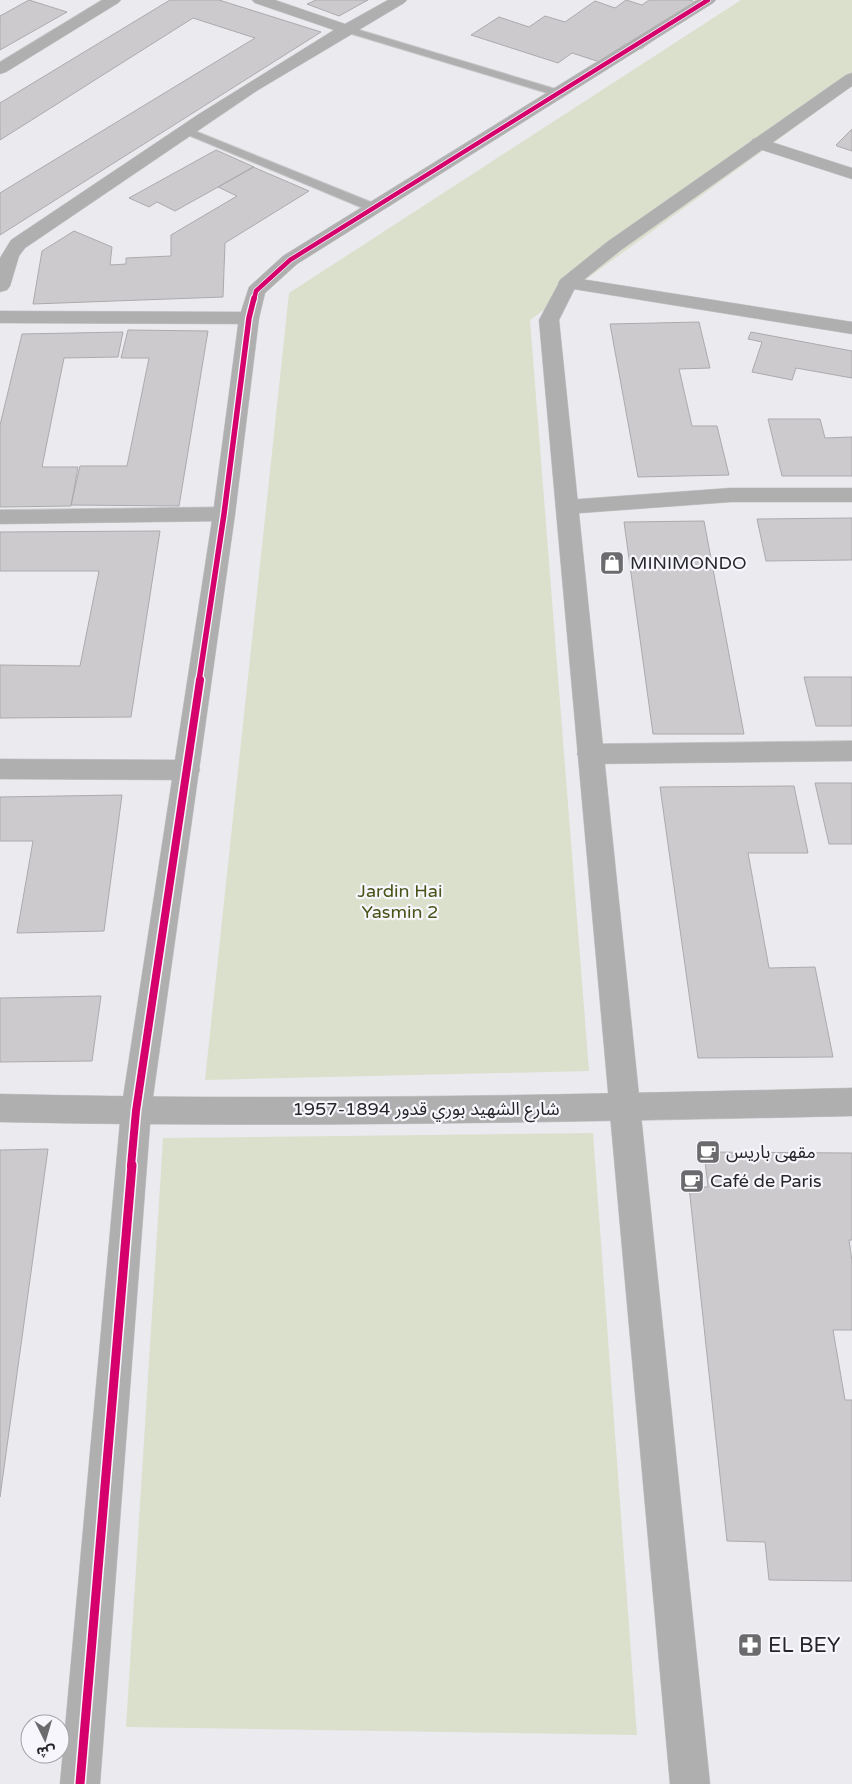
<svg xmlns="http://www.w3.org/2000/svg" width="852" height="1784" font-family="'Varela Round','Noto Sans Arabic',sans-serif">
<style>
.green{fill:#dbe0cd}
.building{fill:#cccacc;stroke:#acaaac}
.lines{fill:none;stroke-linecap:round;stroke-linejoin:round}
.service-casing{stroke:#c8c8ca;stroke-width:2}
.minor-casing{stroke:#c8c8ca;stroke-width:1}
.tertiary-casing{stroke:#c8c8ca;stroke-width:1}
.service{fill:#afafb0;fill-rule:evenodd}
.minor{fill:#afafb0;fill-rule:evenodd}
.tertiary{fill:#afafb0;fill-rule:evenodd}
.cycleway-far3-casing{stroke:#f7f6fd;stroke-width:6}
.cycleway-far2-casing{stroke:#f7f6fd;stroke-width:8}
.cycleway-far1-casing{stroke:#f7f6fd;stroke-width:11}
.cycleway-casing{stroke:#f7f6fd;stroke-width:12}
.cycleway-far3{stroke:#d6006c;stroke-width:4.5}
.cycleway-far2{stroke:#d6006c;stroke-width:5.5}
.cycleway-far1{stroke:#d6006c;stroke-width:8}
.cycleway{stroke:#d6006c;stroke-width:9}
.labels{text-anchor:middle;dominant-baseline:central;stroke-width:4.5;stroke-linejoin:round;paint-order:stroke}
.poi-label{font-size:18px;fill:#262628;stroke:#f7f6fd;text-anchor:start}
.park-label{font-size:18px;fill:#485318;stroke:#f7f6fd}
.street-label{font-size:18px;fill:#262628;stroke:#f7f6fd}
.near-poi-label{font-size:21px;fill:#262628;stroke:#f7f6fd;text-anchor:start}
</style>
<rect width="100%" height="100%" fill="#ebeaef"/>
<path class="green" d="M741,0h111v86l-322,234 59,751 -384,9 84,-787z
M593,1133l44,602 -511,-8 37,-589z"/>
<path class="building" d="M29,0l38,12 -67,38v-34z
M170,0h49l102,32 -321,203v-42l255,-155 -62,-20 -193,122v-37z
M316,0h52l-29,16 -32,-12z
M626,0l16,5 7,-5h40l14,4 -62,45 -16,-5 -25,18 -28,-9 -14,10 -87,-28 28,-18 30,10 16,-11 20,6 30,-21 20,7z
M852,129v22l-15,-5 -1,-1z
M216,150l38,17 -79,44 -18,-9 -8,5 -20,-9z
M253,167l56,24 -84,52 -2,54 -190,7 9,-53 32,-20 38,16 -2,18 16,-1v-6l45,-2v-21l66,-39 -19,-9z
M699,322l11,46 -31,1 13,57h25l12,49 -91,2 -28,-153z
M128,330l80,1 -29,175 -108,-1 9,-39h47l22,-108h-28z
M123,332l-5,25 -54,1 -22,109h36l-7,39 -71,1v-82l22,-91z
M751,332l101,19v27l-56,-10 -4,12 -40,-8 10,-30 -14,-3z
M768,419h52l5,19 27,-1v39h-70z
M852,518v42l-86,1 -9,-42z
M704,521l40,213h-91l-29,-212z
M160,531l-29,186 -131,1v-53l80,1 19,-95h-99v-39z
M804,677h48v49h-36z
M815,783h37v61h-23z
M794,786l14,67h-60l21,115 46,-1 18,90 -135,1 -38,-271z
M122,795l-18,136 -87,2 16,-92h-33v-44z
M101,996l-9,65 -92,1v-64z
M48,1149l-48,348v-347z
M704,1152l148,1v87h-3l3,21v69h-19l12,70h7v181l-83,-1 -4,-38 -38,-1 -38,-354h19z"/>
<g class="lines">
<defs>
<path id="service" d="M346,26l216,65 2,2 -6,3 -4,-1 -212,-64 -1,-2z
M185,127l193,78 2,3 -2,3h-8l-189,-79 -2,-2z"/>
<path id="minor" d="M102,0h19l-3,3 -112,69 -6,2v-12z
M252,0h23l70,24 43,-24h19l-3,3 -146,87 -233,158 -6,8 -9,30 -3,4 -7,2v-34l11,-18 188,-126 135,-84 -79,-27z
M759,138l93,30v11l-99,-32 -3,-4 3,-4z
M568,277l284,45v12l-291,-47 -3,-4 3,-4z
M0,311l249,1 7,2 3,4 -3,4 -7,2 -249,-1z
M731,488h121v14h-121l-164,12 -8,-2 -3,-5 3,-5 8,-2z
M224,507l8,2 3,5 -3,5 -8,2 -224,3v-14z
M852,741v20l-262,3 -9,-3 -4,-7 4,-7 9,-3z
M0,759l187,1 9,3 4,7 -4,7 -9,3 -187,-1z
M852,1088v28c-284,6 -568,12 -852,6v-28c284,7 568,1 852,-6z"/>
<path id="tertiary" d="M697,0h19l-3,3 -416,261 -32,29 -6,25 -24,196 -84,597 -51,673h-40l61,-673 92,-597 26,-196 10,-31 34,-31z
M852,73v13l-231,164 -45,36 -17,34 151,1464h-40l-131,-1464 22,-41 46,-37 239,-167z"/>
</defs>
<use href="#service" class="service-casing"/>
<use href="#minor" class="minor-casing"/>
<use href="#tertiary" class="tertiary-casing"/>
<use href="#service" class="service"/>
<use href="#minor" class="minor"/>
<use href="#tertiary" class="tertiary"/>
<defs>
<path id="cycleway-far3" d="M254,300l2,-9 34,-31 418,-260"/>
<path id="cycleway-far2" d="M199,681l25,-167 25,-196 5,-20"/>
<path id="cycleway-far1" d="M131,1166l5,-55 64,-431"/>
<path id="cycleway" d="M80,1784l52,-619"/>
</defs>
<use href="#cycleway-far3" class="cycleway-far3-casing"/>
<use href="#cycleway-far2" class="cycleway-far2-casing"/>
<use href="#cycleway-far1" class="cycleway-far1-casing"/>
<use href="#cycleway" class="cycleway-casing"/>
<use href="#cycleway-far3" class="cycleway-far3"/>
<use href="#cycleway-far2" class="cycleway-far2"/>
<use href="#cycleway-far1" class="cycleway-far1"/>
<use href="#cycleway" class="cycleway"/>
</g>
<defs>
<symbol id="shop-square" viewBox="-11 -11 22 22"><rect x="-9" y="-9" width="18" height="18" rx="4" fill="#6b6b6e" stroke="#f7f6fd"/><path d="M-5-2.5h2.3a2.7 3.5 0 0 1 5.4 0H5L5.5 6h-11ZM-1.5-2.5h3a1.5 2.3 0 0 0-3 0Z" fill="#fff"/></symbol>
<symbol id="cafe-square" viewBox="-11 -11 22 22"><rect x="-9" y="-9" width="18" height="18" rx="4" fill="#6b6b6e" stroke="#f7f6fd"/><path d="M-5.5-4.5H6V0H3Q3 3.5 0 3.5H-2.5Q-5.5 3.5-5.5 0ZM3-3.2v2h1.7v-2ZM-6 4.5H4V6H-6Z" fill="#fff"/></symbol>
<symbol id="pharmacy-square" viewBox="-11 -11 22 22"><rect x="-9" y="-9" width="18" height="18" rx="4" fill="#6b6b6e" stroke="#f7f6fd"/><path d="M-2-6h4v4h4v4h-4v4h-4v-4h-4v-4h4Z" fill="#fff"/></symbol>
</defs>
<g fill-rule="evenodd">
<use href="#shop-square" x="598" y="549" width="28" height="28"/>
<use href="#cafe-square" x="694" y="1138" width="28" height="28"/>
<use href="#cafe-square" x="678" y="1167" width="28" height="28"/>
<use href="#pharmacy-square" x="736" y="1631" width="28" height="28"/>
</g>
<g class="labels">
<g class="poi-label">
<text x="630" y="563">MINIMONDO</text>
<text x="726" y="1152">مقهى باريس</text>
<text x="710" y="1181">Café de Paris</text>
</g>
<g class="park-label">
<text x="400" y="891">Jardin Hai<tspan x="400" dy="21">Yasmin 2</tspan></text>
</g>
<g class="street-label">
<text x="426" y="1109">شارع الشهيد بوري قدور 1894-1957</text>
</g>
<g class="near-poi-label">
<text x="768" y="1645">EL BEY</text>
</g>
</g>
<g transform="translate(45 1739) rotate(175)"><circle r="24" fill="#f7f6fd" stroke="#a3a3a8"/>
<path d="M0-4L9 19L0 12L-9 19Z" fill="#6b6b6e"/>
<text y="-8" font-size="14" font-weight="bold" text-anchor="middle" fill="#262628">ش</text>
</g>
</svg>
